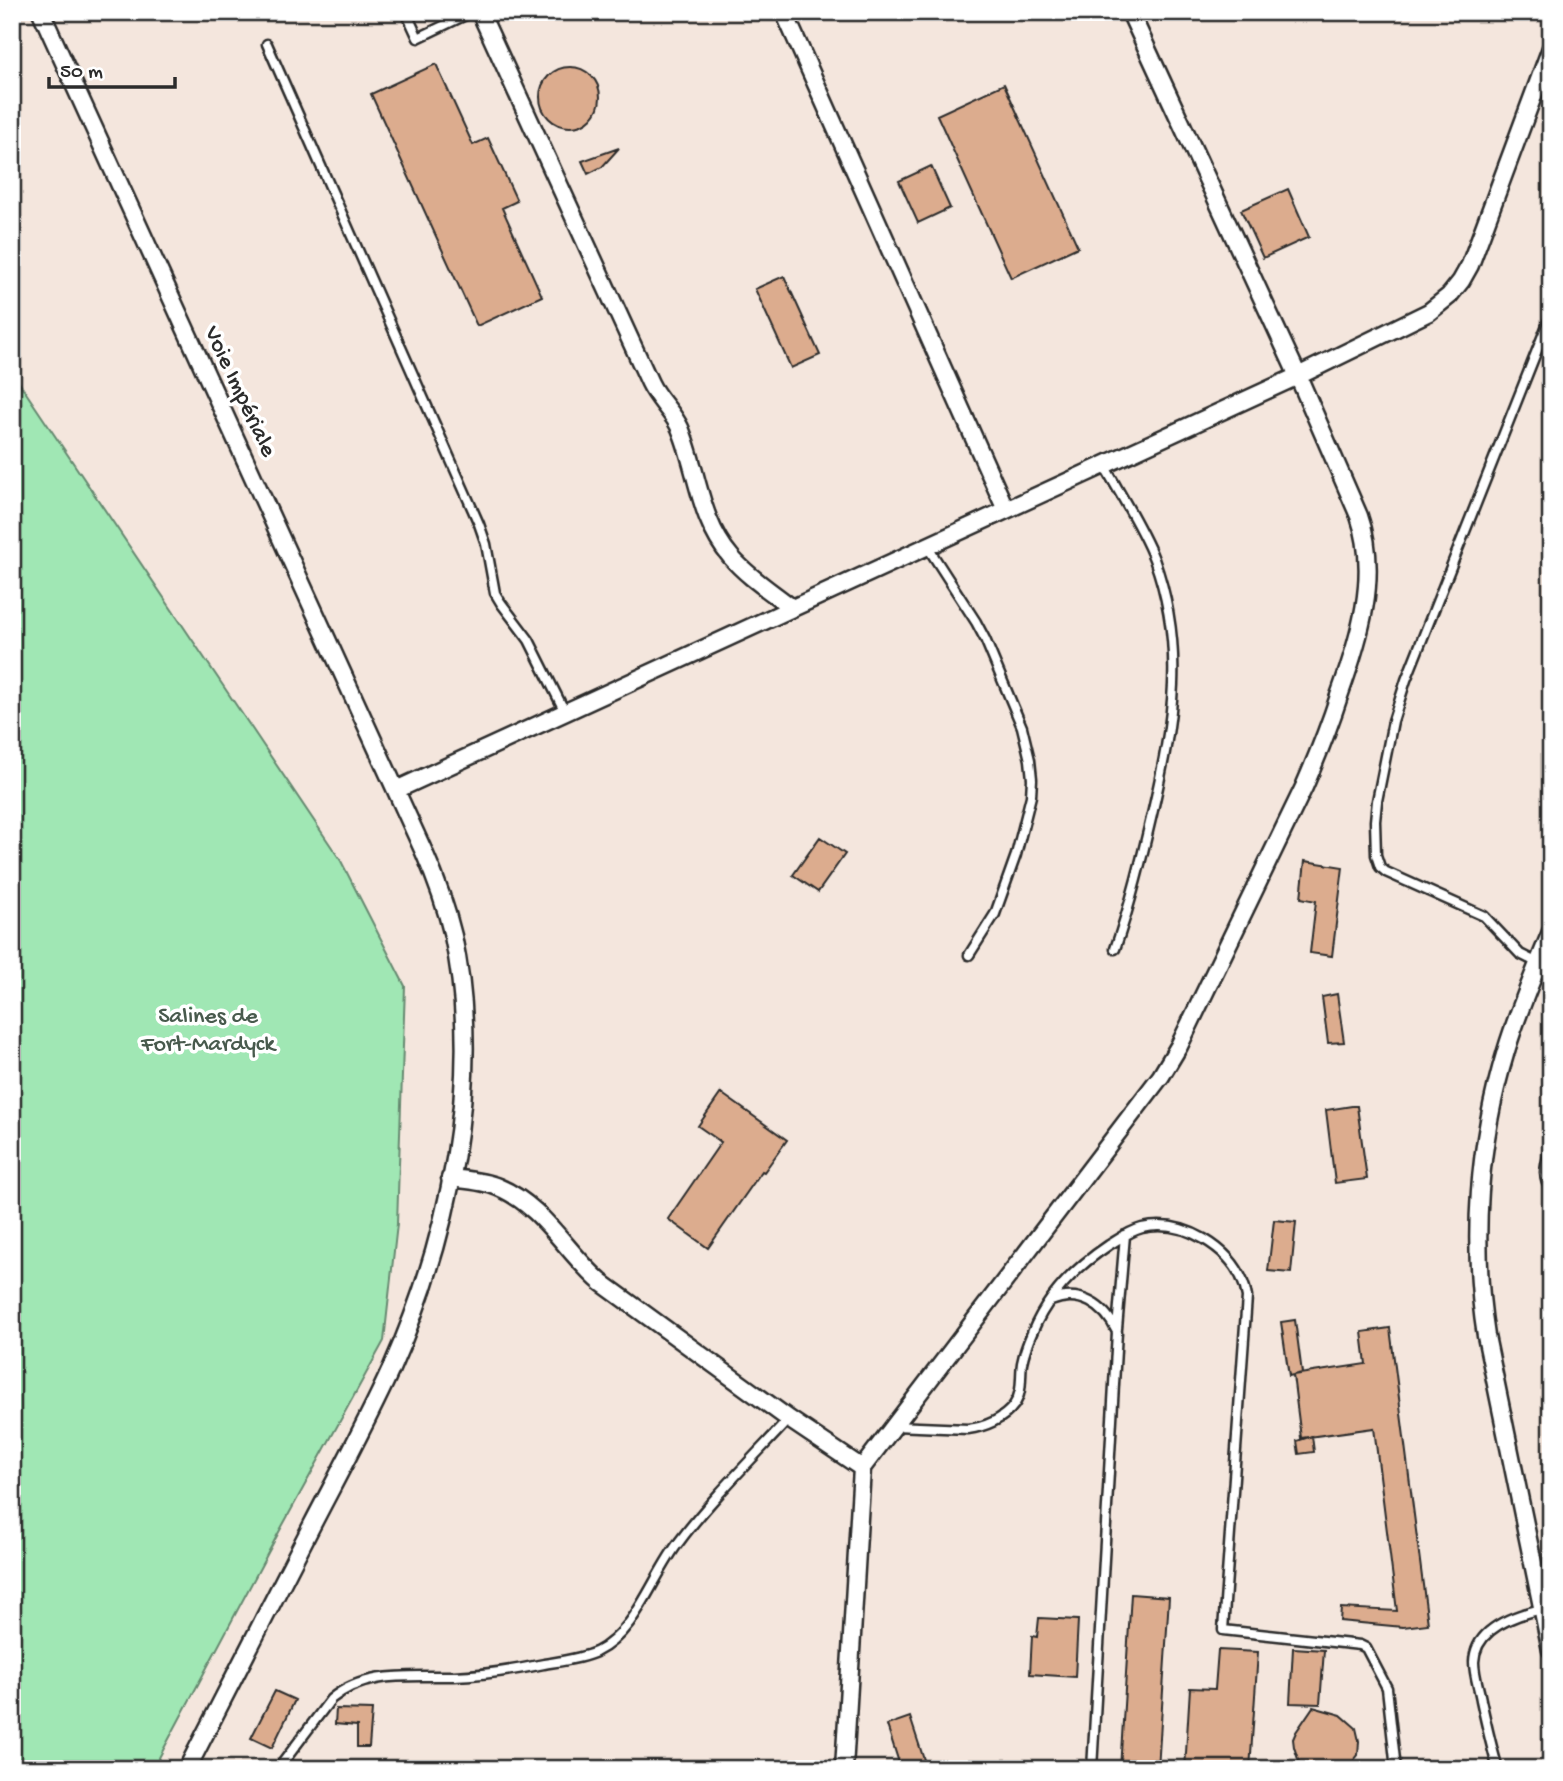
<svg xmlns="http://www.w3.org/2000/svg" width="1563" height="1781" font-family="'Gochi Hand',sans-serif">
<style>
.built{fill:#f4e6dd}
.green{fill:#a0e7b4;stroke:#668970;stroke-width:2}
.building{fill:#dcac8e;stroke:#2b2b2b;stroke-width:2}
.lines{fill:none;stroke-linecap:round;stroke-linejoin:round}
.lane-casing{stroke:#2b2b2b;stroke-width:13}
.street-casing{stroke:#2b2b2b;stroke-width:21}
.lane{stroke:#fff;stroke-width:8}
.street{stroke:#fff;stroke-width:16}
.labels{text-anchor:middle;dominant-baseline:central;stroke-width:7;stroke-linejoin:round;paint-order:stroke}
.street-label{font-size:24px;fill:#2b2b2b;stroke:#fff}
.park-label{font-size:24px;fill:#485a4d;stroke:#fff}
</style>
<rect width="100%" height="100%" fill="#fff"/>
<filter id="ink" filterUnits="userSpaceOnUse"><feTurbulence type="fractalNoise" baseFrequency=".0143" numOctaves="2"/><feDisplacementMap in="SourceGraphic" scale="14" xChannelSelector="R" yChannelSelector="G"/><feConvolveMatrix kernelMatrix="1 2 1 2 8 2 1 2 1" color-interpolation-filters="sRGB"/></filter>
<g filter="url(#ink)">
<path class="built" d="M12,12h1539v1757h-1398l126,-237 105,-191 13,-117 8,-238 -64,-125 -329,-489z"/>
<path class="green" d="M12,372l329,489 64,125 -8,238 -13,117 -105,191 -126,237h-141z"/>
<path class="building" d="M436,64l37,81 15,-7 29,63 -15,7 40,88 -65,30 -106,-232z
M540 97a30 30 0 1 1 60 0a30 30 0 1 1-60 0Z
M1004,84l74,163 -67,31 -74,-163z
M619,148l-17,19 -14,7 -6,-13z
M931,166l19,42 -32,15 -19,-42z
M1288,189l21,48 -46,21 -22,-48z
M784,276l36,79 -29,13 -36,-79z
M820,837l25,17 -27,38 -25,-17z
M1305,861l38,6 -11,89 -22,-3 6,-52 -15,-3z
M1337,994l7,48 -16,1 -6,-46z
M721,1093l66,47 -23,32 -2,-1 -54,77 -40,-29 53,-77 -23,-16z
M1352,1106h5l10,73 -32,4 -9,-73z
M1274,1220l22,2 -5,51 -23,-2z
M1295,1320l7,53 -9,2 73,-11 -4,-32 28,-4 38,296 -25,3 -63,-6 1,-13 56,3 -23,-183 -73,10 -8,-63 -4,1 -8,-54z
M1312,1436l2,16 -15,2 -2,-13z
M1131,1594l38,3 -11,172h-38z
M1039,1618l39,2 -3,57 -45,-3 2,-38 5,1z
M1293,1648l31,2 -4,54 -30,-1z
M1218,1650l40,2 -8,117h-65l5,-81 25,1z
M275,1691l20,9 -23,48 -21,-10z
M1313,1707l28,8 15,13 3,13 -1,14 -11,14h-44l-4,-7 -5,-15 -1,-8 3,-7z
M336,1709l36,1 -3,37h-12v-21l-22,-2z
M910,1717l17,52h-26l-14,-44z"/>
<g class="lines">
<defs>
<path id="lane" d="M406,12l12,26 54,-26
M267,44l212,480 7,20 9,49 6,10 28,37 36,72
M1104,465c16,29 38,63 50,94 32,88 19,163 -1,251 -11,47 -22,93 -38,139
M927,546l49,76 9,17 37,88 8,33 2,19 -1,17 -15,59 -21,59 -26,41
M1538,963l-18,-9 -36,-38 -98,-44 -6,-5 -4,-12 -1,-34 2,-20 16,-80 13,-41 145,-365
M1551,1146c-4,15 -11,30 0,44
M1051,1301c28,-12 54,4 66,31l-25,437
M1117,1329l8,-94
M894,1426l74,3c17,-2 36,-10 46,-24 9,-12 6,-28 8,-42 2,-10 6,-21 10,-30 15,-37 44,-66 77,-88 10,-6 21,-14 33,-17 22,-5 43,0 62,11 22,13 39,32 43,58l-24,333 137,15 6,3 21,40 9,81
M278,1769l53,-70c34,-29 82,-22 123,-23 30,-1 61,-6 90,-12 18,-3 36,-5 52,-12 40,-19 57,-77 83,-110 32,-43 74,-84 110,-123
M1498,1769c-7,-23 -12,-46 -17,-69 -2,-12 -7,-25 -7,-38 1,-34 41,-47 68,-53"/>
<path id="street" d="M41,12l383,840c12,27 22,55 29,84 31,142 -4,303 -62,433 -24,53 -52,104 -79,156 -41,81 -83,162 -125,244
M480,12l170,371c8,17 23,29 30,45 18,43 19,92 51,129 17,20 41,35 61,51
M784,12l222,498
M396,790l902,-414 131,-64 20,-16 12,-15 9,-16 81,-217
M1551,932c-16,39 -33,79 -45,119 -28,92 -35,190 -20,285l65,314
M450,1178c16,2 34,3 48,9 46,19 68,66 104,96l187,136 73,49 299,-392 18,-30 125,-259c13,-30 25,-60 35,-91 20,-56 41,-121 20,-180l-61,-140 -168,-364
M844,1769l18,-301"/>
</defs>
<use href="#lane" class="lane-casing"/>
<use href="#street" class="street-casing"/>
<use href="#lane" class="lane"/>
<use href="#street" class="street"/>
</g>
</g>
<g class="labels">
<g class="street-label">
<text transform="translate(239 392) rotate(65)">Voie Impériale</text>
</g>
<g class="park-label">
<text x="208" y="1017">Salines de<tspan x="208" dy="28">Fort-Mardyck</tspan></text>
</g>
</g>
<rect width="1563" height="1781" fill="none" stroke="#fff" stroke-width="42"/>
<rect x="21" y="21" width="1521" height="1739" fill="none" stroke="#2b2b2b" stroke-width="2.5" filter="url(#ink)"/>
<path d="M49 77v10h126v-10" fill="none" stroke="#2b2b2b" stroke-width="3.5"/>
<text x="60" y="77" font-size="21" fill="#2b2b2b" stroke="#ffffff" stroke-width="5" paint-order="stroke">50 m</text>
</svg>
